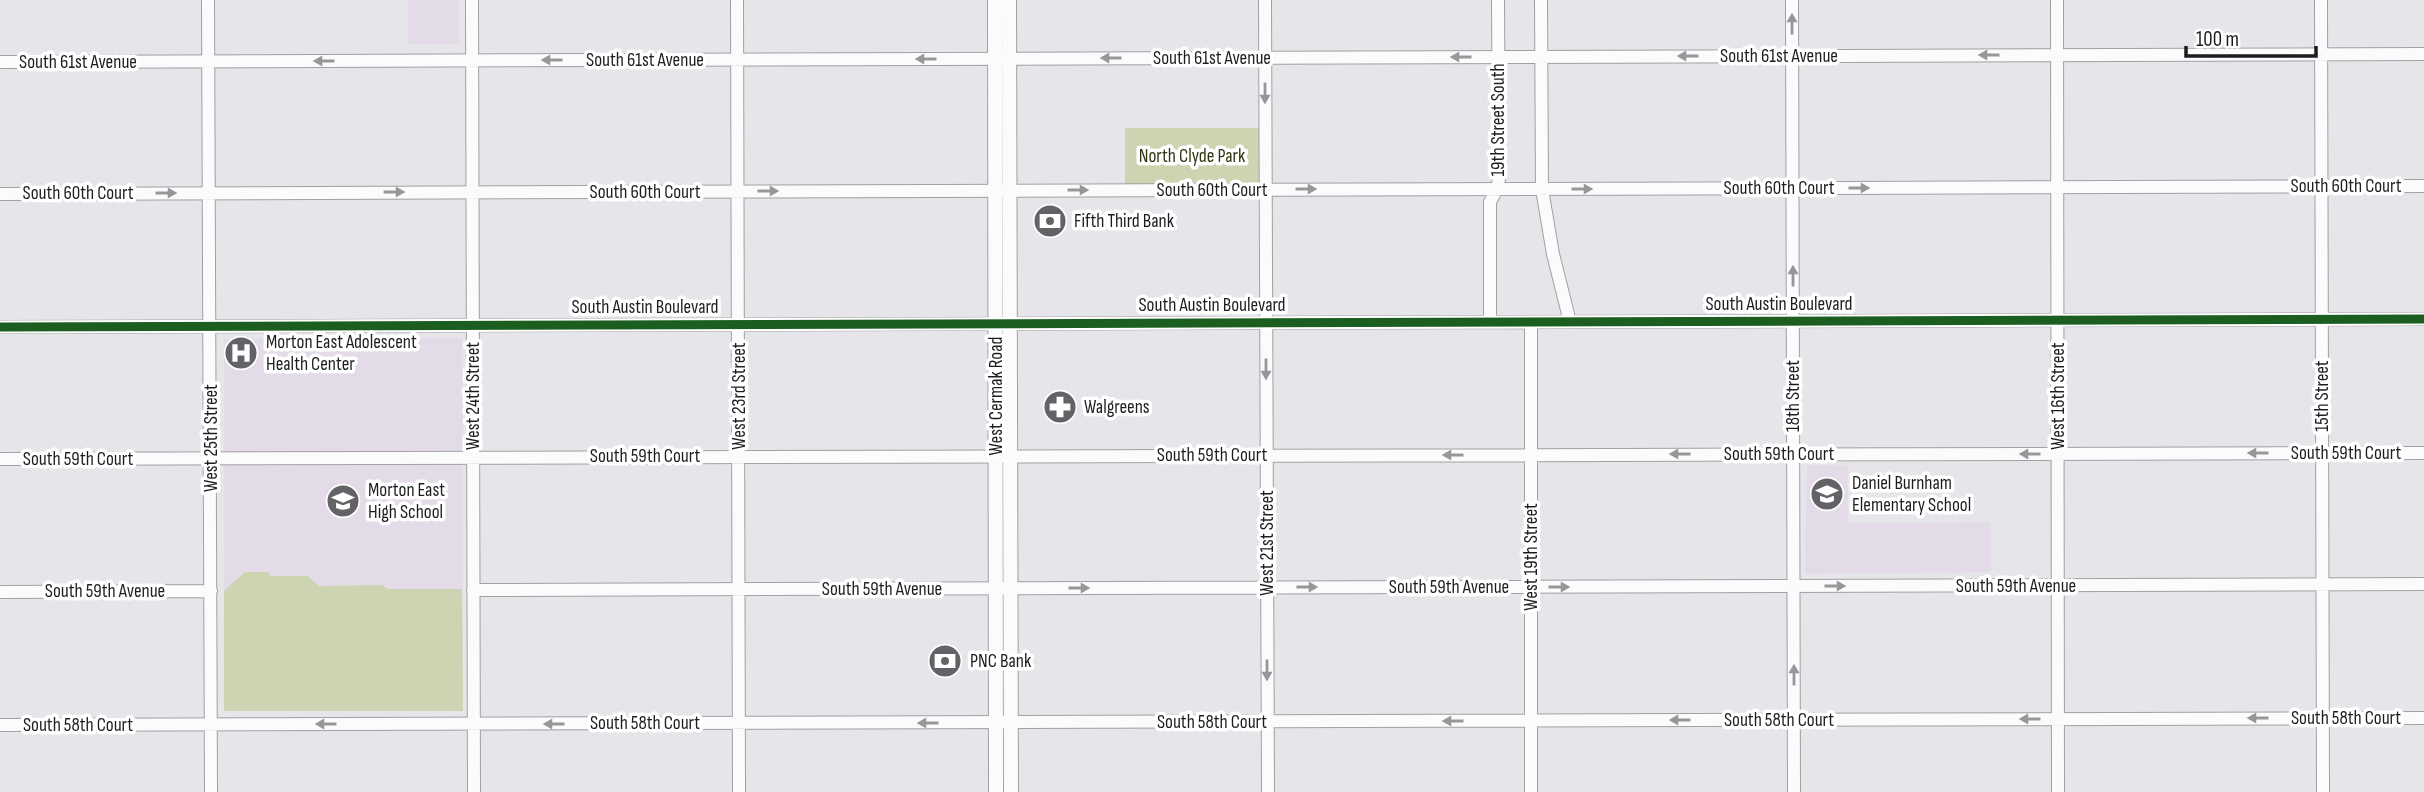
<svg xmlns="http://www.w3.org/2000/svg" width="2424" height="792" font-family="'Sofia Sans Condensed',sans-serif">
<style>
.education{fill:#e3dce8}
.green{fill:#cdd4b2}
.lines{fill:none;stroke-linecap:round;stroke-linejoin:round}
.minor-casing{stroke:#a0a0a5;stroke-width:14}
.major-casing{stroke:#a0a0a5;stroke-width:16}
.minor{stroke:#fbfbfc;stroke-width:12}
.major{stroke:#fbfbfc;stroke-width:14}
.cycleway-casing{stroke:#fff;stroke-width:13}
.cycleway{stroke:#1b5e20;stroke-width:9}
.oneway{fill:#979799}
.labels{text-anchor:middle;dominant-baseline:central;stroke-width:7;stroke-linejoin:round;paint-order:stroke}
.street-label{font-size:19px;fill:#1d1d21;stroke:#fff}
.park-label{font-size:19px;fill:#30370f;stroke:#fff}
.poi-label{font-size:19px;fill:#1d1d21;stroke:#fff;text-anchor:start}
</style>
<rect width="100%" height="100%" fill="#e5e5ea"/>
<path class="education" d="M408,0h51v44h-51z
M462,338l1,373h-239v-372z
M1807,465l41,1v57l142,-1 1,50 -186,2z"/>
<path class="green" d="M1125,128h134v56l-134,1z
M245,572h24l1,4h38l11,10 63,-1 6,4h74l1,122h-239v-120z"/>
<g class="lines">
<defs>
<path id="minor" d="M208,0l3,792
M472,0l2,792
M737,0l2,792
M1265,0l3,792
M1541,0l1,189 11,65 17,68
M1792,0l2,792
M2057,0l1,792
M2321,0l2,792
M0,62l2424,-8
M0,194l2424,-8
M1490,322v-120l7,-13 2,-10 -1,-179
M0,327l2424,-8
M0,459l2424,-6
M473,590l1951,-6
M0,592l211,-1
M0,725l2424,-7
M1531,792v-470"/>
<path id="major" d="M995,0l1,792
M1009,0l2,792"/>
</defs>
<use href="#minor" class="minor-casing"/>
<use href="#major" class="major-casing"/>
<use href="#minor" class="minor"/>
<use href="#major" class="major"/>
<defs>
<path id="cycleway" d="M0,327l2424,-8"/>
</defs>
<use href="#cycleway" class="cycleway-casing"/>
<use href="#cycleway" class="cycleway"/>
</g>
<defs><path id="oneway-solid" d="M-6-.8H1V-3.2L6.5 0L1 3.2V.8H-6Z" transform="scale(1.75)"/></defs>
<g class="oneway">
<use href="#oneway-solid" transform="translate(1792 24) rotate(-90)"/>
<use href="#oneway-solid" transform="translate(1989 55) rotate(180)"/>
<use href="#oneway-solid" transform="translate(1688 56) rotate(180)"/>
<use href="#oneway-solid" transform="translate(1461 57) rotate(180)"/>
<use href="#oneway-solid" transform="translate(1111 58) rotate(180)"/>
<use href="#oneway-solid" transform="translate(926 59) rotate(180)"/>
<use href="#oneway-solid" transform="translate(552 60) rotate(180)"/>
<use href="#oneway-solid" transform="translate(324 61) rotate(180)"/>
<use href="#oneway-solid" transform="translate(1265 93) rotate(90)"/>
<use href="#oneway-solid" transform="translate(1859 188)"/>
<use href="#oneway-solid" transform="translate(1306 189)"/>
<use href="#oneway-solid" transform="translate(1582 189)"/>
<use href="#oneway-solid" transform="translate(1078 190)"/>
<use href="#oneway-solid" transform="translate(768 191)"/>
<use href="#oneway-solid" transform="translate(394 192)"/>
<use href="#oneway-solid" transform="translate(166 193)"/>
<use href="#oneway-solid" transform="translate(1793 276) rotate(-90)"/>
<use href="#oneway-solid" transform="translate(1266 369) rotate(90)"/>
<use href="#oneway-solid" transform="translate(2258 453) rotate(180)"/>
<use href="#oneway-solid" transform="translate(1680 454) rotate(180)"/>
<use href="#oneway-solid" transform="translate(2030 454) rotate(180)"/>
<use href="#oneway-solid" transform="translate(1453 455) rotate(180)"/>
<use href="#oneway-solid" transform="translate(1835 586)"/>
<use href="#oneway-solid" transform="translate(1307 587)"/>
<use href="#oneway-solid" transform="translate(1559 587)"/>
<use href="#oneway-solid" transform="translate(1079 588)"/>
<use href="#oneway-solid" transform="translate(1267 670) rotate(90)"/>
<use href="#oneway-solid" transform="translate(1794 675) rotate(-90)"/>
<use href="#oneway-solid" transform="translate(2258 718) rotate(180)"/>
<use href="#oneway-solid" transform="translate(2030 719) rotate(180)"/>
<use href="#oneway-solid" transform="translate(1680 720) rotate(180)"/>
<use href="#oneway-solid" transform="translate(1453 721) rotate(180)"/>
<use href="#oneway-solid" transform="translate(928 723) rotate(180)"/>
<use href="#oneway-solid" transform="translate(326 724) rotate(180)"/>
<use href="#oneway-solid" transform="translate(554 724) rotate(180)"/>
</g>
<defs>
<symbol id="bank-disc" viewBox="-11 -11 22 22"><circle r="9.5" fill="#636367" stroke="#fff"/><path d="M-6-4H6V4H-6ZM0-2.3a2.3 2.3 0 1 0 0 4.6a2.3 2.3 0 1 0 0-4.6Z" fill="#fff"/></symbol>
<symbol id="hospital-disc" viewBox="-11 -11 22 22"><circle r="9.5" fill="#636367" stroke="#fff"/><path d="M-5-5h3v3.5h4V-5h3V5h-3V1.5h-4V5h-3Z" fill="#fff"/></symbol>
<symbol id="pharmacy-disc" viewBox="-11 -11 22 22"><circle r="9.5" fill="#636367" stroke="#fff"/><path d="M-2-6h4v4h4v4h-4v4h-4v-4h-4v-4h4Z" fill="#fff"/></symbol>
<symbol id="school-disc" viewBox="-11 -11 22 22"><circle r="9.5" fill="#636367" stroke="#fff"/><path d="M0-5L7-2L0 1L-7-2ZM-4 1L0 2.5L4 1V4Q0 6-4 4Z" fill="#fff"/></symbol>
</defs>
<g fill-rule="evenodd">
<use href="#bank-disc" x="1031" y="202" width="38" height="38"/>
<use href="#hospital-disc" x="222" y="334" width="38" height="38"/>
<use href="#pharmacy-disc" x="1041" y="388" width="38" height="38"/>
<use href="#school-disc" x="1808" y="475" width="38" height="38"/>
<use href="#school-disc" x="324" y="482" width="38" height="38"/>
<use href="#bank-disc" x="926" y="642" width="38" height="38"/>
</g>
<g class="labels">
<g class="street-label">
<text x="1779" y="56">South 61st Avenue</text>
<text x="1212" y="58">South 61st Avenue</text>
<text x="645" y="60">South 61st Avenue</text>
<text x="78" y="62">South 61st Avenue</text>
<text transform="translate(1498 120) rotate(-90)">19th Street South</text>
<text x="2346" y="186">South 60th Court</text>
<text x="1779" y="188">South 60th Court</text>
<text x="1212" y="190">South 60th Court</text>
<text x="645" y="192">South 60th Court</text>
<text x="78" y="193">South 60th Court</text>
<text x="1779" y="304">South Austin Boulevard</text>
<text x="1212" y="305">South Austin Boulevard</text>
<text x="645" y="307">South Austin Boulevard</text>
<text transform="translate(473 396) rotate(-90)">West 24th Street</text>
<text transform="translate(739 396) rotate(-90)">West 23rd Street</text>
<text transform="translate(996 396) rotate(-90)">West Cermak Road</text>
<text transform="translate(1793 396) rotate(-90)">18th Street</text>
<text transform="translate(2058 396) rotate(-90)">West 16th Street</text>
<text transform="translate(2322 396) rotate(-90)">15th Street</text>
<text transform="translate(211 438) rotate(-90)">West 25th Street</text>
<text x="2346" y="453">South 59th Court</text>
<text x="1779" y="454">South 59th Court</text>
<text x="1212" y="455">South 59th Court</text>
<text x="645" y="456">South 59th Court</text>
<text x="78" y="459">South 59th Court</text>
<text transform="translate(1267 543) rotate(-90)">West 21st Street</text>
<text transform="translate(1531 557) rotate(-90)">West 19th Street</text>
<text x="2016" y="586">South 59th Avenue</text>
<text x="1449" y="587">South 59th Avenue</text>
<text x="882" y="589">South 59th Avenue</text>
<text x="105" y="591">South 59th Avenue</text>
<text x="2346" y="718">South 58th Court</text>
<text x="1779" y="720">South 58th Court</text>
<text x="1212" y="722">South 58th Court</text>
<text x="645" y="723">South 58th Court</text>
<text x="78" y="725">South 58th Court</text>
</g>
<g class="park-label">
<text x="1192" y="156">North Clyde Park</text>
</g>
<g class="poi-label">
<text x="1074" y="221">Fifth Third Bank</text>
<text x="266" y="342">Morton East Adolescent<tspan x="266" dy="22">Health Center</tspan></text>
<text x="1084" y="407">Walgreens</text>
<text x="1852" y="483">Daniel Burnham<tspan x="1852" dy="22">Elementary School</tspan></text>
<text x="368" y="490">Morton East<tspan x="368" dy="22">High School</tspan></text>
<text x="970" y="661">PNC Bank</text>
</g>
</g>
<path d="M2186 46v10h130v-10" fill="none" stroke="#1d1d21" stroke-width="3.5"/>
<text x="2196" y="46" font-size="21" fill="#1d1d21" stroke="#ffffff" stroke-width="5" paint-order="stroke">100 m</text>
</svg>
